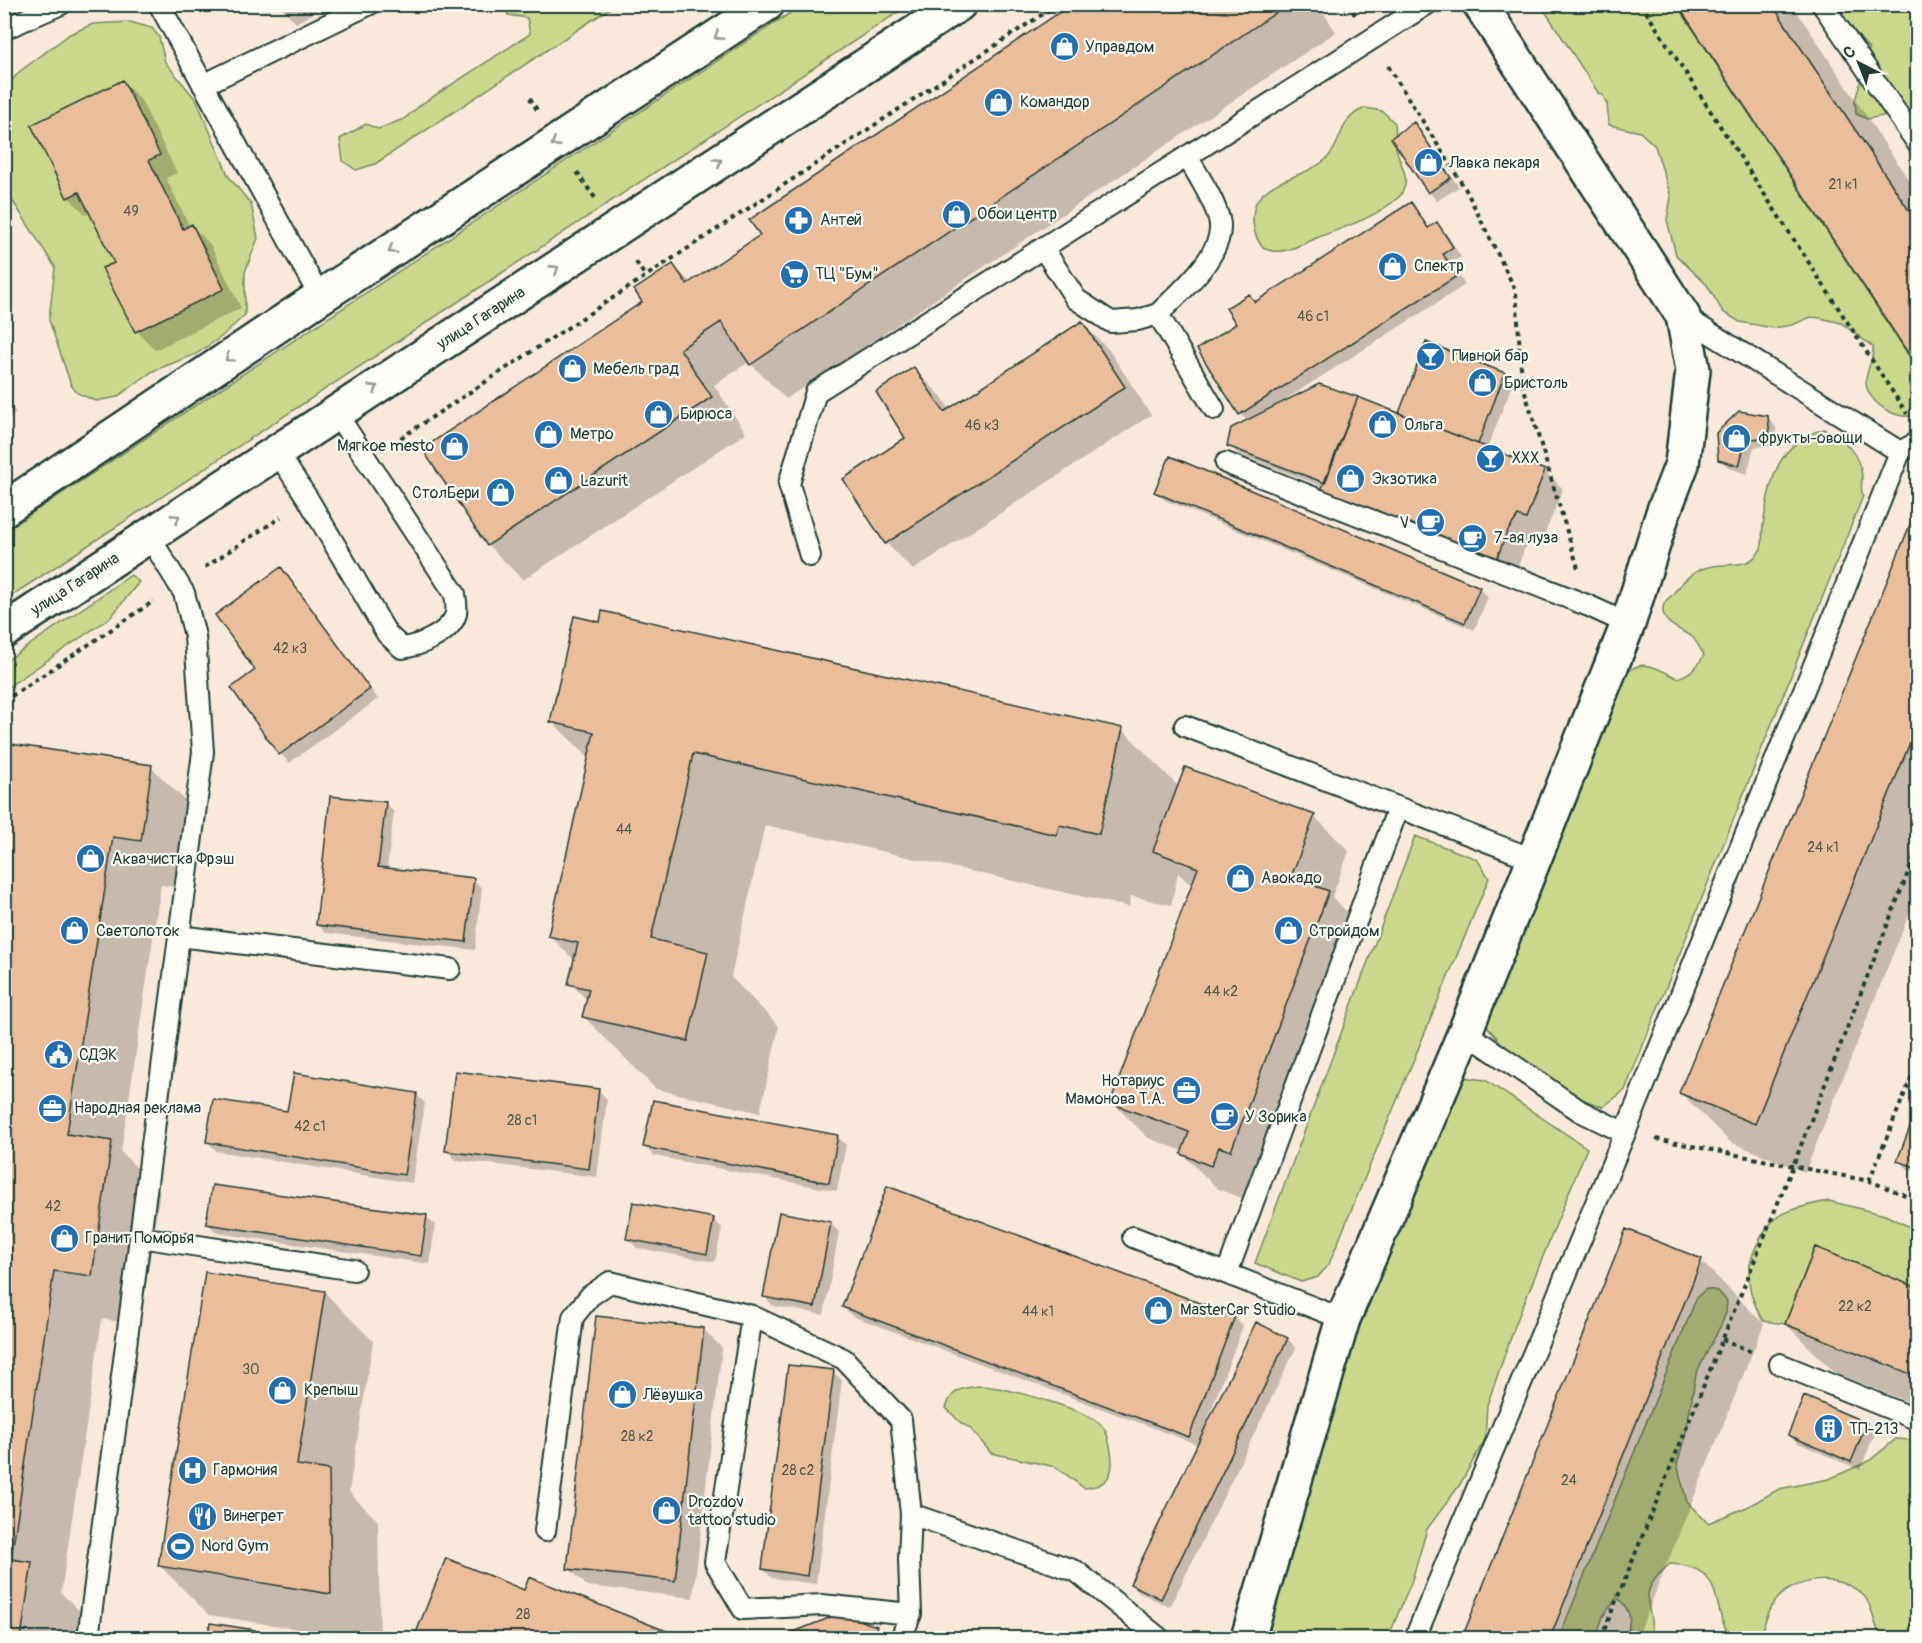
<svg xmlns="http://www.w3.org/2000/svg" width="1922" height="1643" font-family="Pangolin,sans-serif">
<style>
.green{fill:#cbd88c;stroke:#758a60;stroke-width:1.5}
.shadow{fill:#0003}
.building{fill:#ebbe9b;stroke:#1f3d34;stroke-width:1.5}
.lines{fill:none;stroke-linecap:round;stroke-linejoin:round}
.service-casing{stroke:#1f3d34;stroke-width:24}
.minor-casing{stroke:#1f3d34;stroke-width:38}
.primary-casing{stroke:#1f3d34;stroke-width:38}
.path{stroke:#1f3d34;stroke-width:4;stroke-dasharray:4.5 4.5;stroke-linecap:butt}
.service{stroke:#fdfcf7;stroke-width:20}
.minor{stroke:#fdfcf7;stroke-width:33}
.primary{stroke:#fdfcf7;stroke-width:33}
.oneway{stroke:#8e9c96}
.labels{text-anchor:middle;dominant-baseline:central;stroke-width:4.5;stroke-linejoin:round;paint-order:stroke}
.number-label{font-size:14px;fill:#525d4e}
.poi-label{font-size:16px;fill:#1f3d34;stroke:#fdfcf7;text-anchor:start}
.street-label{font-size:16px;fill:#1f3d34;stroke:#fdfcf7}
</style>
<rect width="100%" height="100%" fill="#f8e9db"/>
<filter id="ink" filterUnits="userSpaceOnUse"><feTurbulence type="fractalNoise" baseFrequency=".0167" numOctaves="2"/><feDisplacementMap in="SourceGraphic" scale="12" xChannelSelector="R" yChannelSelector="G"/><feConvolveMatrix kernelMatrix="1 2 1 2 8 2 1 2 1" color-interpolation-filters="sRGB"/></filter>
<g filter="url(#ink)">
<path class="green" d="M504,5h111l-240,159 -19,6 -13,-9 -3,-22 26,-15 12,5 26,-10 19,-16 107,-69 -3,-16 -19,-3z
M802,5h107l-904,595v-69z
M1541,5h136l240,363v46c-19,9 -52,-12 -51,-34 1,-12 8,-21 7,-33l-32,-24 -20,-5 -10,-1 -19,8 -19,3 -33,-6 -17,-10 -16,-27 -31,-30 -9,-35 4,-23 -16,-51 -15,-14 -31,-7 -2,-21 -5,-10h-3z
M1833,5h84v120l-13,-13 -37,7 -11,-5 -1,-13 14,-52z
M130,22l22,6 7,9 6,25 32,39 32,76 22,27 7,34 -13,34v43l-24,22 -25,17 -43,17 -36,26 -21,4 -19,-8 -6,-8 -22,-65 6,-53 -50,-78 -1,-99 15,-18 51,-38 23,-10z
M1365,108l17,3 13,12c1,8 0,16 1,24 3,19 17,29 4,49 -22,20 -49,29 -76,39 -22,8 -62,36 -70,-7 -2,-8 -1,-23 5,-30 17,-21 47,-21 66,-38 19,-17 12,-41 40,-52z
M1824,429c19,7 36,27 38,47 0,8 -2,13 1,20l-238,594 -22,17c-47,-16 -99,-50 -125,-95l132,-306c10,-11 7,-13 13,-25 12,-27 35,-13 54,-3 13,-4 20,-10 27,-23 -4,-6 -7,-14 -13,-19 -11,-7 -33,-13 -27,-32 1,-4 7,-7 9,-10 10,-13 19,-23 35,-27 17,-5 40,3 51,-15 6,-8 2,-17 4,-26 7,-45 13,-83 61,-97z
M131,575l8,7 -28,35 -106,72v-27z
M1415,836l62,23 12,19 -160,386 -11,13 -17,5 -46,-19z
M1454,1076l31,4 102,68 -71,175 -29,82 -2,34 -26,47 -32,43 -15,51 -24,58h-140l96,-307z
M1829,1201l56,14 25,12 7,1v60l-102,-41 -30,77 -22,-3c-17,-30 -20,-53 -2,-84 5,-7 10,-17 18,-21 13,-8 34,-12 50,-15z
M1706,1289l12,2 9,10 -1,12 -5,12 -25,49 -11,63 -8,27 10,38 21,21 39,-16 32,-18 50,-10 40,-18 27,-22 15,1 7,5 -1,193h-35c-9,-12 -8,-31 -18,-42 -22,-24 -74,-20 -91,9 -7,10 -9,23 -15,33h-26c-24,-27 -2,-72 -62,-74 -36,30 -17,37 -18,74h-27c7,-17 7,-28 -8,-40l-14,18 -7,22h-37l138,-341z
M979,1386c23,0 101,22 119,36 8,6 10,15 12,24 5,24 2,40 -26,42l-28,-21 -65,-14 -21,-25 -9,-5 -15,-15c6,-19 16,-20 33,-22z"/>
<path class="shadow" d="M278,4h52l-34,19z
M1075,4h243l18,28 -550,367 -37,-37 -35,23 32,48 -223,147 -35,-35 156,-242 29,-38 18,18 71,-47z
M1679,4h113l126,190v171z
M123,82l18,18 36,73 -11,5 24,49 2,-1 18,18 31,64 -86,42 -18,-19 -33,-63 12,-4 -25,-51 -5,2 -18,-18z
M1413,124l46,63 -22,14 -8,-9z
M1411,204l8,8h-3l14,23 3,-2 -13,-20 10,15 7,-4 9,9 15,24 -10,6 14,22 -182,116 122,16 99,-43 9,9 -26,66 57,22 19,18 -19,47 -7,-3 -13,17 -9,25 -173,-67 -19,-18 1,-3 -86,-33 -9,-9 19,-24 -8,-7 -1,-89 10,-29 7,7z
M1082,323l27,27 42,65 -238,155 -27,-27 21,-105 7,-69 27,27 9,13z
M4,396l12,17 -12,9z
M1767,418l9,9 2,19 -24,1 -7,27 -18,-6 -9,-9z
M1156,492l323,96 9,9 -14,33 -309,-130z
M1918,509v383l-113,280 -75,-30 -49,-49z
M281,569l97,130 -89,64 -8,-9 -24,-84z
M552,722l570,7 57,58 135,29 35,35 -17,46 31,31 -116,272 -29,-11 -36,-35 1,-3 -35,-13 -36,-36 81,-215 -15,-14 -7,32 -40,-9 -2,11 -364,-82 -34,152 48,49 -19,87 -104,-24 -72,-72 4,-16 -18,-18 5,-22 -25,-25 40,-177z
M4,744l147,23 50,49 -12,73 -28,-4 -40,267 39,39 -20,134 -38,-6 -41,274 20,19 -4,26h-73z
M385,803l9,9 -7,57 86,10 9,9 -7,62 -149,-17 -9,-9z
M598,1090l9,9 -10,78 -141,-17 -9,-9z
M416,1094l9,9 -13,80 -196,-32 -8,-9 80,-30z
M1918,1111v62l-10,-4 -9,-8z
M837,1136l9,9 -9,46 -183,-35 -9,-9z
M426,1217l9,8 -5,39 -213,-31 -9,-9z
M713,1219l9,9 -7,34 -78,-14 -9,-9z
M830,1223l9,9 -15,83 -51,-9 -8,-9z
M1627,1231l74,30 63,63 -127,314h-174z
M1918,1289v117l-83,-33 -49,-49z
M324,1292l49,49 -24,151 29,29 2,117h-23l-148,-23 -49,-49z
M843,1307l391,10 9,9 -39,103 2,1 51,-106 31,15 8,9 -126,259 -30,-14 -9,-9 68,-139 -347,-129z
M704,1330l18,18 -29,250 -106,-12 -19,-18z
M833,1372l9,8 -26,204 -44,-6 -9,-9z
M1866,1424l9,9 -15,37 -62,-27 -9,-8z
M447,1560l78,32 5,-13 149,59h-264z
M839,1616l37,12 11,10h-105z
M211,1625l44,7 6,6h-52z"/>
<path class="building" d="M1072,4h217l-539,361 -29,-43 -41,27 32,48 -225,149 -65,-97 220,-147 -8,-12 39,-26 14,20 73,-49 -11,-15z
M1677,4h95l19,29 127,191v144z
M123,80l37,75 -11,5 34,69 9,-5 32,65 -89,43 -33,-64 12,-5 -35,-71 -12,6 -36,-73z
M1414,122l37,56 -23,15 -37,-55z
M1411,202l17,26 9,-6 16,25 -10,7 14,22 -218,139 -42,-66 39,-25 -10,-16 23,-14 6,8z
M1082,321l43,66 -240,157 -42,-65 62,-41 -29,-46 38,-25 30,45z
M1426,342l79,31 -27,71 -79,-31z
M1319,384l39,13 -33,86 -98,-37 4,-18z
M1358,397l187,73 -19,49 -8,-3 -11,16 -10,26 -176,-68z
M1739,411l29,5 2,22 -24,1 -7,27 -21,-6 -2,-27z
M1170,456l310,131 -15,36 -311,-131z
M1918,505v218l-163,401 -76,-31z
M281,567l89,122 -91,66 -48,-67 24,-18 -40,-55z
M602,611l521,117 -24,106 -40,-9 -2,10 -364,-81 -42,185 57,13 -20,89 -106,-24 7,-28 -21,-5 10,-41 -30,-7 46,-204 -44,-10 24,-106 26,6z
M4,743l148,22 -11,76 -28,-4 -43,277 -3,20 45,7 -20,135 -38,-5 -43,288 21,3 -11,76h-17z
M1185,767l130,48 -24,62 38,14 -98,260 -12,-4 -8,19 -30,-12 8,-22 -79,-29 88,-235 -45,-17z
M330,796l56,6 -8,65 96,11 -8,64 -150,-17z
M455,1071l144,18 -10,80 -144,-18z
M294,1073l123,20 -13,82 -198,-33 7,-43 74,12z
M653,1100l185,35 -9,48 -186,-36z
M1918,1106v62l-21,-7z
M212,1185l215,30 -6,41 -215,-32z
M887,1186l348,130 -46,121 -347,-130z
M633,1202l81,16 -7,36 -81,-15z
M779,1212l52,10 -16,85 -52,-10z
M1626,1229l76,30 -152,379h-88z
M1815,1247l103,41v89l-133,-53z
M205,1272l120,19 -28,174 32,5 2,124 -173,-28z
M596,1316l108,12 -29,253 -108,-12z
M1256,1322l32,16 -127,261 -31,-15z
M788,1365l46,5 -27,206 -45,-7z
M1804,1396l63,27 -16,39 -63,-27z
M446,1558l78,32 5,-13 155,61h-270z
M839,1614l38,12 -4,12h-95z
M210,1623l45,7 -1,8h-47z"/>
<g class="lines">
<defs>
<path id="service" d="M159,4l161,293
M1822,4l96,140
M4,29l57,-25
M203,85l167,-81
M1187,156c11,20 26,41 32,63 9,33 -40,74 -61,95l56,95
M1043,248l33,51 35,23 27,-2 20,-6
M277,452l31,47 79,135 15,14c17,-2 48,-14 54,-34 1,-6 0,-14 -1,-20l-119,-181
M1900,452l18,-10
M1226,463l363,143 39,18
M810,556l-21,-72 27,-92 611,-388
M1185,726l348,133
M179,936l271,33
M1465,1032l115,79 45,22
M140,1237l214,33
M1133,1237l210,82
M1227,1273l171,-465
M752,1316l-37,246 28,47 79,-4 89,9
M1780,1364l138,56
M911,1514l165,57 83,67
M545,1531l28,-214 17,-21 20,-14 142,34 92,43 57,61 10,94 -2,46 2,54 -10,24
M88,1638l115,-886 -8,-116 -11,-43 -35,-57
M1415,1638l210,-505 275,-681 -217,-136"/>
<path id="minor" d="M1248,1638l95,-319 122,-287 163,-408 35,-111 19,-49 11,-94 -10,-54 -203,-312"/>
<path id="primary" d="M4,509l316,-212 447,-293
M4,631l955,-627"/>
</defs>
<use href="#service" class="service-casing"/>
<use href="#minor" class="minor-casing"/>
<use href="#primary" class="primary-casing"/>
<path class="path" d="M1348,4l7,11
M1641,4l266,410
M1388,66l78,124 50,101 6,91 56,186
M530,98l7,12
M577,172l18,26
M636,262l9,14
M393,443l665,-439
M205,567l76,-50
M4,701l150,-100
M1656,1139l213,42 49,19
M1869,1181l49,-120
M1722,1339l30,13
M1601,1638l192,-472 125,-319"/>
<use href="#service" class="service"/>
<use href="#minor" class="minor"/>
<use href="#primary" class="primary"/>
</g>
<defs><path id="oneway-chevron" d="M-2-3.5L2.5 0L-2 3.5" fill="none" stroke-width="1.6" stroke-linecap="round" stroke-linejoin="round" transform="scale(1.5)"/></defs>
<g class="oneway">
<use href="#oneway-chevron" transform="translate(718 36) rotate(147)"/>
<use href="#oneway-chevron" transform="translate(555 143) rotate(147)"/>
<use href="#oneway-chevron" transform="translate(718 162) rotate(-33)"/>
<use href="#oneway-chevron" transform="translate(392 250) rotate(147)"/>
<use href="#oneway-chevron" transform="translate(555 269) rotate(-33)"/>
<use href="#oneway-chevron" transform="translate(229 358) rotate(146)"/>
<use href="#oneway-chevron" transform="translate(374 388) rotate(-33)"/>
<use href="#oneway-chevron" transform="translate(176 518) rotate(-33)"/>
</g>
</g>
<defs>
<symbol id="shop-disc" viewBox="-11 -11 22 22"><circle r="9.5" fill="#1f6fb2" stroke="#fdfcf7"/><path d="M-5-2.5h2.3a2.7 3.5 0 0 1 5.4 0H5L5.5 6h-11ZM-1.5-2.5h3a1.5 2.3 0 0 0-3 0Z" fill="#fff"/></symbol>
<symbol id="pharmacy-disc" viewBox="-11 -11 22 22"><circle r="9.5" fill="#1f6fb2" stroke="#fdfcf7"/><path d="M-2-6h4v4h4v4h-4v4h-4v-4h-4v-4h4Z" fill="#fff"/></symbol>
<symbol id="supermarket-disc" viewBox="-11 -11 22 22"><circle r="9.5" fill="#1f6fb2" stroke="#fdfcf7"/><path d="M-6-5.5h2.5l.6 2H6L4.5 2H-2.5L-4.4-4H-6ZM-1.5 3.2a1.3 1.3 0 1 0 .1 0ZM3 3.2a1.3 1.3 0 1 0 .1 0Z" fill="#fff"/></symbol>
<symbol id="bar-disc" viewBox="-11 -11 22 22"><circle r="9.5" fill="#1f6fb2" stroke="#fdfcf7"/><path d="M-6-5H6L.8 .8V4.5H3.5V6h-7V4.5H-.8V.8Z" fill="#fff"/></symbol>
<symbol id="cafe-disc" viewBox="-11 -11 22 22"><circle r="9.5" fill="#1f6fb2" stroke="#fdfcf7"/><path d="M-5.5-4.5H6V0H3Q3 3.5 0 3.5H-2.5Q-5.5 3.5-5.5 0ZM3-3.2v2h1.7v-2ZM-6 4.5H4V6H-6Z" fill="#fff"/></symbol>
<symbol id="civic-disc" viewBox="-11 -11 22 22"><circle r="9.5" fill="#1f6fb2" stroke="#fdfcf7"/><path d="M-.6-6.5H3V-4.5H.6V-3L4-1V1h2V6H-6V1h2V-1L-.6-3ZM-1.2 2.5V6h2.4V2.5Z" fill="#fff"/></symbol>
<symbol id="office-disc" viewBox="-11 -11 22 22"><circle r="9.5" fill="#1f6fb2" stroke="#fdfcf7"/><path d="M-6-3h4V-5.5h4V-3h4V5H-6ZM-1-4.5V-3h2v-1.5ZM-6 0V1H6V0Z" fill="#fff"/></symbol>
<symbol id="building-disc" viewBox="-11 -11 22 22"><circle r="9.5" fill="#1f6fb2" stroke="#fdfcf7"/><path d="M-4-6H4V6H1V3H-1V6H-4ZM-2.5-4.3h1.7v1.8h-1.7ZM.8-4.3h1.7v1.8H.8ZM-2.5-1h1.7V.8h-1.7ZM.8-1h1.7V.8H.8Z" fill="#fff"/></symbol>
<symbol id="hospital-disc" viewBox="-11 -11 22 22"><circle r="9.5" fill="#1f6fb2" stroke="#fdfcf7"/><path d="M-5-5h3v3.5h4V-5h3V5h-3V1.5h-4V5h-3Z" fill="#fff"/></symbol>
<symbol id="restaurant-disc" viewBox="-11 -11 22 22"><circle r="9.5" fill="#1f6fb2" stroke="#fdfcf7"/><path d="M-5-6h1v4h1v-4h1v4h1v-4h1v5L-1.5 .5V6h-2V.5L-5-1ZM5-6V6H3V1.5H1.5Q1.5-4 5-6Z" fill="#fff"/></symbol>
<symbol id="stadium-disc" viewBox="-11 -11 22 22"><circle r="9.5" fill="#1f6fb2" stroke="#fdfcf7"/><path d="M0-5a6.5 5 0 1 0 0 10a6.5 5 0 1 0 0-10ZM-3.5-1.8h7v3.6h-7Z" fill="#fff"/></symbol>
</defs>
<g fill-rule="evenodd">
<use href="#shop-disc" x="1048" y="30" width="33" height="33"/>
<use href="#shop-disc" x="982" y="86" width="33" height="33"/>
<use href="#shop-disc" x="1412" y="146" width="33" height="33"/>
<use href="#shop-disc" x="940" y="198" width="33" height="33"/>
<use href="#pharmacy-disc" x="782" y="204" width="33" height="33"/>
<use href="#shop-disc" x="1376" y="250" width="33" height="33"/>
<use href="#supermarket-disc" x="778" y="258" width="33" height="33"/>
<use href="#bar-disc" x="1414" y="340" width="33" height="33"/>
<use href="#shop-disc" x="556" y="352" width="33" height="33"/>
<use href="#shop-disc" x="1466" y="366" width="33" height="33"/>
<use href="#shop-disc" x="642" y="398" width="33" height="33"/>
<use href="#shop-disc" x="1366" y="408" width="33" height="33"/>
<use href="#shop-disc" x="532" y="418" width="33" height="33"/>
<use href="#shop-disc" x="1720" y="422" width="33" height="33"/>
<use href="#shop-disc" x="438" y="430" width="33" height="33"/>
<use href="#bar-disc" x="1474" y="442" width="33" height="33"/>
<use href="#shop-disc" x="1334" y="462" width="33" height="33"/>
<use href="#shop-disc" x="542" y="464" width="33" height="33"/>
<use href="#shop-disc" x="484" y="476" width="33" height="33"/>
<use href="#cafe-disc" x="1414" y="506" width="33" height="33"/>
<use href="#cafe-disc" x="1456" y="522" width="33" height="33"/>
<use href="#shop-disc" x="74" y="842" width="33" height="33"/>
<use href="#shop-disc" x="1224" y="862" width="33" height="33"/>
<use href="#shop-disc" x="58" y="914" width="33" height="33"/>
<use href="#shop-disc" x="1272" y="914" width="33" height="33"/>
<use href="#civic-disc" x="42" y="1038" width="33" height="33"/>
<use href="#office-disc" x="1170" y="1074" width="33" height="33"/>
<use href="#office-disc" x="36" y="1092" width="33" height="33"/>
<use href="#cafe-disc" x="1208" y="1100" width="33" height="33"/>
<use href="#shop-disc" x="48" y="1222" width="33" height="33"/>
<use href="#shop-disc" x="1142" y="1294" width="33" height="33"/>
<use href="#shop-disc" x="266" y="1374" width="33" height="33"/>
<use href="#shop-disc" x="606" y="1378" width="33" height="33"/>
<use href="#building-disc" x="1812" y="1412" width="33" height="33"/>
<use href="#hospital-disc" x="176" y="1454" width="33" height="33"/>
<use href="#shop-disc" x="650" y="1494" width="33" height="33"/>
<use href="#restaurant-disc" x="186" y="1500" width="33" height="33"/>
<use href="#stadium-disc" x="164" y="1530" width="33" height="33"/>
</g>
<g class="labels">
<g class="number-label">
<text x="1843" y="184">21 к1</text>
<text x="131" y="211">49</text>
<text x="1313" y="316">46 с1</text>
<text x="982" y="425">46 к3</text>
<text x="290" y="648">42 к3</text>
<text x="624" y="829">44</text>
<text x="1823" y="847">24 к1</text>
<text x="1221" y="991">44 к2</text>
<text x="522" y="1120">28 с1</text>
<text x="310" y="1126">42 с1</text>
<text x="53" y="1206">42</text>
<text x="1855" y="1306">22 к2</text>
<text x="1038" y="1311">44 к1</text>
<text x="251" y="1369">30</text>
<text x="637" y="1436">28 к2</text>
<text x="798" y="1470">28 с2</text>
<text x="1569" y="1480">24</text>
<text x="523" y="1614">28</text>
</g>
<g class="poi-label">
<text x="1085" y="47">Управдом</text>
<text x="1020" y="102">Командор</text>
<text x="1449" y="163">Лавка пекаря</text>
<text x="977" y="214">Обои центр</text>
<text x="820" y="220">Антей</text>
<text x="1414" y="266">Спектр</text>
<text x="815" y="274">ТЦ "Бум"</text>
<text x="1452" y="356">Пивной бар</text>
<text x="593" y="369">Мебель град</text>
<text x="1504" y="383">Бристоль</text>
<text x="680" y="414">Бирюса</text>
<text x="1404" y="425">Ольга</text>
<text x="570" y="434">Метро</text>
<text x="1758" y="438">фрукты-овощи</text>
<text x="434" y="446" text-anchor="end">Мягкое mesto</text>
<text x="1512" y="458">XXX</text>
<text x="1372" y="479">Экзотика</text>
<text x="580" y="481">Lazurit</text>
<text x="479" y="493" text-anchor="end">СтолБери</text>
<text x="1409" y="523" text-anchor="end">V</text>
<text x="1494" y="538">7-ая луза</text>
<text x="112" y="859">Аквачистка Фрэш</text>
<text x="1261" y="878">Авокадо</text>
<text x="96" y="931">Светопоток</text>
<text x="1309" y="931">Стройдом</text>
<text x="79" y="1055">СДЭК</text>
<text x="1165" y="1081" text-anchor="end">Нотариус<tspan x="1165" dy="18">Мамонова Т.А.</tspan></text>
<text x="74" y="1108">Народная реклама</text>
<text x="1245" y="1117">У Зорика</text>
<text x="85" y="1238">Гранит Поморья</text>
<text x="1180" y="1310">MasterCar Studio</text>
<text x="304" y="1390">Крепыш</text>
<text x="643" y="1395">Лёвушка</text>
<text x="1849" y="1429">ТП-213</text>
<text x="213" y="1470">Гармония</text>
<text x="688" y="1502">Drozdov<tspan x="688" dy="18">tattoo studio</tspan></text>
<text x="223" y="1516">Винегрет</text>
<text x="201" y="1546">Nord Gym</text>
</g>
<g class="street-label">
<text transform="translate(481 318) rotate(-33)">улица Гагарина</text>
<text transform="translate(75 584) rotate(-33)">улица Гагарина</text>
</g>
</g>
<rect width="1922" height="1643" fill="none" stroke="#fdfcf7" stroke-width="24"/>
<rect x="12" y="12" width="1898" height="1619" fill="none" stroke="#1f3d34" stroke-width="2" filter="url(#ink)"/>
<g transform="translate(1859 63) rotate(318)" stroke="#fdfcf7" stroke-width="4.5" paint-order="stroke">
<path d="M0-4.5L10 22L0 15L-10 22Z" fill="#1f3d34"/>
<text y="-9" font-size="16" font-weight="bold" text-anchor="middle" fill="#1f3d34">С</text>
</g>
</svg>
